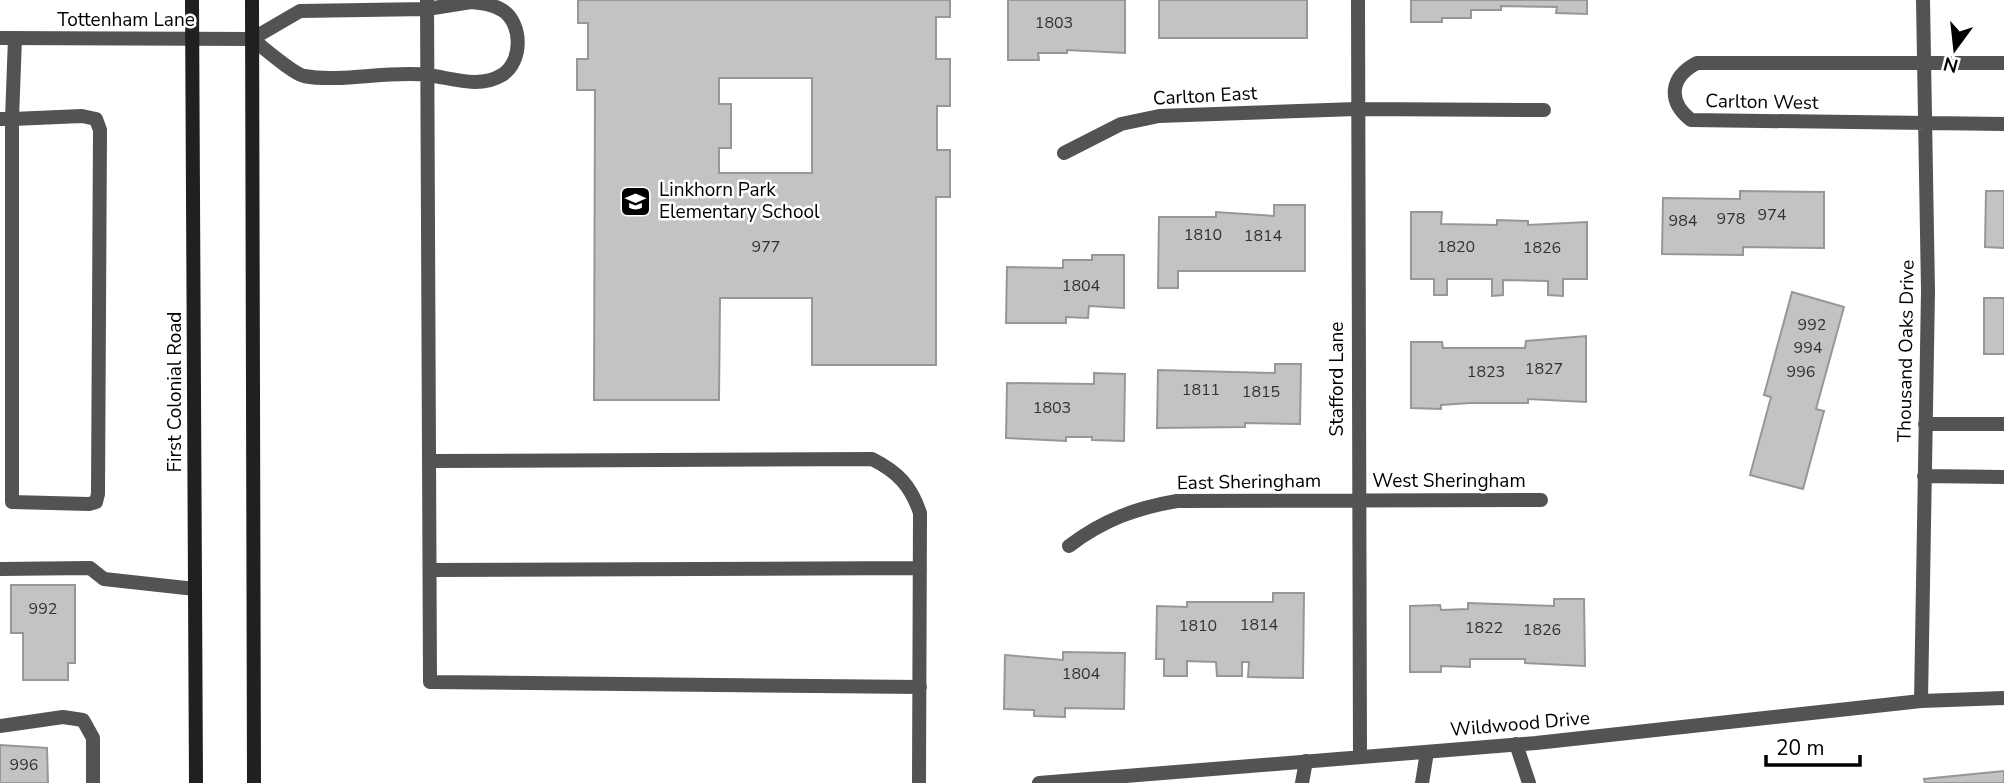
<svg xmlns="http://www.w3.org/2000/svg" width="2004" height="783" font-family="'Nunito Sans',sans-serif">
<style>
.building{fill:#c3c3c3;stroke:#979797;stroke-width:2;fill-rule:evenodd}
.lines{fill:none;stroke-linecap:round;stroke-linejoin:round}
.service{stroke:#535353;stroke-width:14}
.minor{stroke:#535353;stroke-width:14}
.secondary{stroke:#202020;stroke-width:14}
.labels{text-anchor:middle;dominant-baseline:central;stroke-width:5;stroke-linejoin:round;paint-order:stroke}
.number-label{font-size:16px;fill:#313131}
.street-label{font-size:19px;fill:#000;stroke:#fff}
.poi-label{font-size:19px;fill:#000;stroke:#fff;text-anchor:start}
</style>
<rect width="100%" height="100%" fill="#fff"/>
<path class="building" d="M578,0h372v17h-14v42h14v47h-13v44h13v47h-14v168h-124v-67h-92l-1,102h-125l1,-310h-18v-31h11v-36h-10zM719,78h93v95h-93v-25h12v-44h-12z
M1008,0h117v53l-58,-3v3h-29l1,7h-31z
M1159,0h148v38h-148z
M1411,0h176v14l-31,-1 1,-6 -56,-1v4h-30v8h-29v4h-31z
M1740,191l84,1v56l-81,-1v8l-81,-1 1,-56 77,1z
M1986,191h18v57l-19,-1z
M1274,205h31v66h-127v17h-20l1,-71h57v-5l58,4z
M1411,212h31l-1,12 56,1v-5l31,1v4l59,-3v57h-24v17l-15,-1v-14l-45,-1v15l-11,1v-17h-45v16h-13v-16h-23z
M1092,255h32v53l-35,-2 -1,12 -22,-1v6h-60l1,-56 56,1v-8h29z
M1792,292l52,15 -28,102 8,2 -21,78 -53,-14 21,-78 -7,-2z
M1984,298h20v56h-20z
M1586,336v66l-58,-3v4h-58l-29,2v4l-30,-1v-66h31l1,6h82l1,-7z
M1275,364h26l-1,60 -55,-1v4l-88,1 1,-58 117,3z
M1094,373l31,1 -1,67 -32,-1v-3h-26v4l-60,-3 1,-55 87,1z
M11,585h64v78h-7v17h-45v-47h-12z
M1273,593h31l-1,85 -55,-1 1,-15h-7v14h-25l-1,-14 -29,-1v15h-23v-17h-8l1,-53 30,1v-5h86z
M1554,599h30l1,67 -60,-3v-4h-55v8l-29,-1v6h-31v-66l30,-1 1,5 27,-1v-6l86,3z
M1063,652l62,1 -1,56 -59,-1v9l-31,-1v-6l-30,-1 1,-54 58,5z
M0,745l47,3 1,35h-48z
M2004,771v12h-79l-1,-4z"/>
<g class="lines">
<path class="service" d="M427,0l3,682 490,5
M471,2c11,1 21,2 31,8 21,13 21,52 0,65 -23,14 -50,3 -74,0 -38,-5 -87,8 -124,1 -12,-3 -41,-29 -52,-37l48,-28 127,-2z
M82,116l14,3 4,11 -2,364 -2,8 -7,2 -77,-2v-383z
M0,119h12l3,-81
M429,461l443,-2c26,13 39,27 48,54l-1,270
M0,569l90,-1 14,11 91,10
M430,570l490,-2
M0,726l63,-9 20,3 10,18v45
M1302,783l4,-22
M1422,783l5,-31"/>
<path class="minor" d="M1358,0l2,757
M0,38l252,1
M2004,63h-307c-27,14 -30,38 -6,57l313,4
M1064,153l57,-29 38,-8 197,-7 188,1
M1925,424h79
M1924,476l80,1
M1069,546c34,-26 67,-38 108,-45l364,-1
M1921,701l7,-410 -5,-291
M1516,744l13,39
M1039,783l497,-40 385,-42 83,-3"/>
<path class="secondary" d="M192,0l4,783
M252,0l2,783"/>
</g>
<defs>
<symbol id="school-square" viewBox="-11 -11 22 22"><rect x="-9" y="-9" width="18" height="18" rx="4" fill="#000" stroke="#fff"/><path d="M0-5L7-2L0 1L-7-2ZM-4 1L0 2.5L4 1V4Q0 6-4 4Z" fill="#fff"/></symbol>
</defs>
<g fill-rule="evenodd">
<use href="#school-square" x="618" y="184" width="35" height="35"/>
</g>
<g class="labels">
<g class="number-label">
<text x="1054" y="23">1803</text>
<text x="1772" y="215">974</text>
<text x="1731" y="219">978</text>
<text x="1683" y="221">984</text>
<text x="1203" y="235">1810</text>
<text x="1263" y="236">1814</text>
<text x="766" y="247">977</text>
<text x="1456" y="247">1820</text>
<text x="1542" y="248">1826</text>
<text x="1081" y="286">1804</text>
<text x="1812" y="325">992</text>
<text x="1808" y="348">994</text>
<text x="1544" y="369">1827</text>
<text x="1486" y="372">1823</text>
<text x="1801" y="372">996</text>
<text x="1201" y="390">1811</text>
<text x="1261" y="392">1815</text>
<text x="1052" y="408">1803</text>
<text x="43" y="609">992</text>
<text x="1259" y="625">1814</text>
<text x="1198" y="626">1810</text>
<text x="1484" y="628">1822</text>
<text x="1542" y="630">1826</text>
<text x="1081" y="674">1804</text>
<text x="24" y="765">996</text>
</g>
<g class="street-label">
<text x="126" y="20">Tottenham Lane</text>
<text transform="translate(1205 96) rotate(-3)">Carlton East</text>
<text transform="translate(1762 102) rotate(1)">Carlton West</text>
<text transform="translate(1906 351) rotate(-89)">Thousand Oaks Drive</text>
<text transform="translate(1337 379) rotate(-90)">Stafford Lane</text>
<text transform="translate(175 392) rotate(-90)">First Colonial Road</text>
<text x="1449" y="481">West Sheringham</text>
<text transform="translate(1249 482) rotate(-1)">East Sheringham</text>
<text transform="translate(1520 724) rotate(-5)">Wildwood Drive</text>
</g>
<g class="poi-label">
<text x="659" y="190">Linkhorn Park<tspan x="659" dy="22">Elementary School</tspan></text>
</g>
</g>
<g transform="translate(1955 49) rotate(195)" stroke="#ffffff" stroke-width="5" paint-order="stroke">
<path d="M0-5L12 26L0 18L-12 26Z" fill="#000000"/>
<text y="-10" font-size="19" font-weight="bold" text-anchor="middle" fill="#000000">N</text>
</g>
<path d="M1766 755v10h94v-10" fill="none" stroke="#000000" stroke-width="3.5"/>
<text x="1776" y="755" font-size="21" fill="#000000" stroke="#ffffff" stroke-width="5" paint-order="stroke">20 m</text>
</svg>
